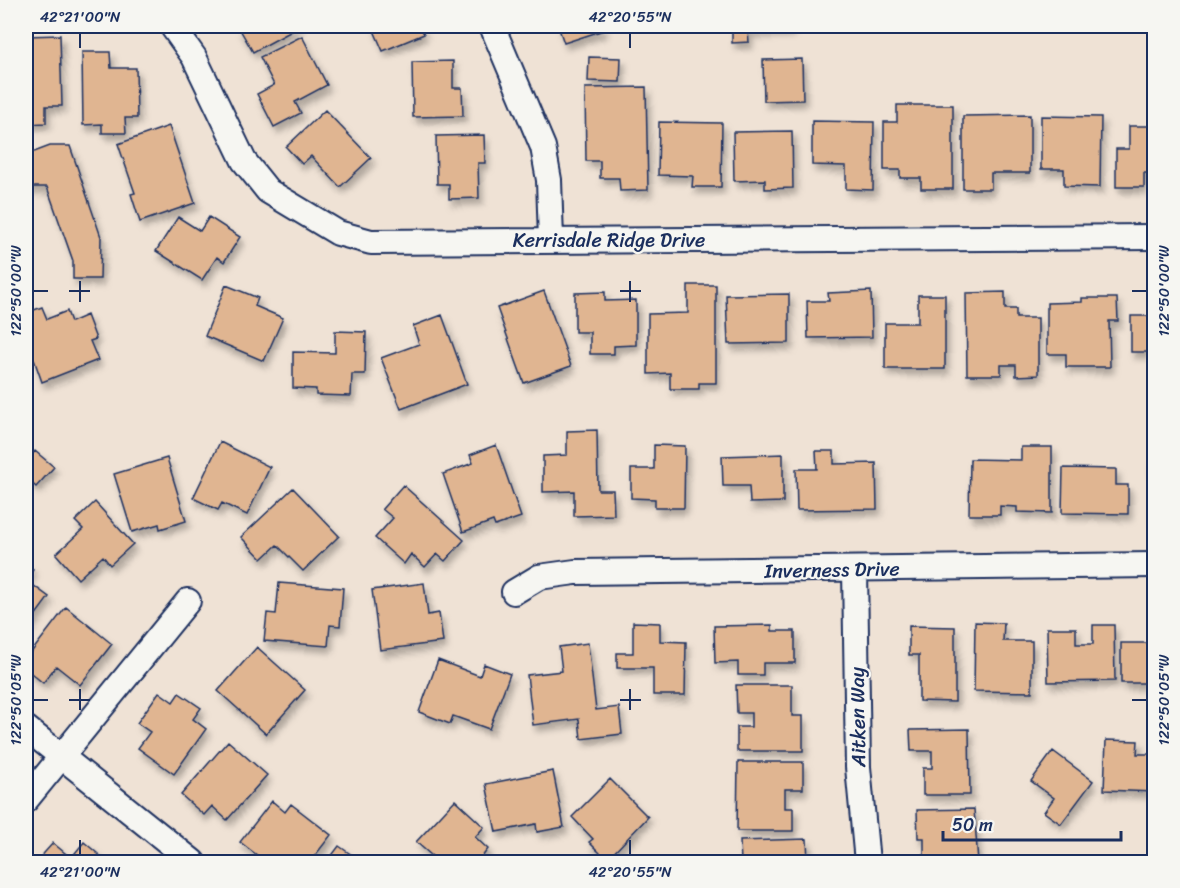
<svg xmlns="http://www.w3.org/2000/svg" width="1180" height="888" font-family="Sriracha,sans-serif">
<style>
.building{fill:#e0b591;stroke:#1b2f5e;stroke-width:1.5;filter:url(#shadow)}
.lines{fill:none;stroke-linecap:round;stroke-linejoin:round}
.minor-casing{stroke:#1b2f5e;stroke-width:28}
.minor{stroke:#f6f6f2;stroke-width:24}
.ticks{fill:none;stroke:#1b2f5e;stroke-width:2}
.labels{text-anchor:middle;dominant-baseline:central;stroke-width:4.5;stroke-linejoin:round;paint-order:stroke}
.street-label{font-size:20px;fill:#1b2f5e;stroke:#f6f6f2}
.neatline{fill:none;stroke:#1b2f5e;stroke-width:2}
.ticks-label{font-size:15px;text-anchor:middle;fill:#1b2f5e}
</style>
<defs>
<filter id="shadow"><feDropShadow dx="3.5" dy="6" stdDeviation="3" flood-color="#0004"/></filter>
</defs>
<rect width="100%" height="100%" fill="#efe2d5"/>
<filter id="ink" filterUnits="userSpaceOnUse"><feTurbulence type="fractalNoise" baseFrequency=".0167" numOctaves="2"/><feDisplacementMap in="SourceGraphic" scale="12" xChannelSelector="R" yChannelSelector="G"/><feConvolveMatrix kernelMatrix="1 2 1 2 8 2 1 2 1" color-interpolation-filters="sRGB"/></filter>
<g filter="url(#ink)">
<path class="building" d="M238,26h63l-48,26z
M372,26h48l4,8 -41,17z
M558,26h45l1,4 -40,13z
M732,26h59v4l-43,1 1,11 -17,1z
M60,35l2,71h-16v17l-20,1v-88z
M302,36l25,49 -32,17 6,11 -27,14 -17,-33 17,-9 -14,-28z
M82,52h28l1,16h25l1,50h-12l1,15h-24v-9l-19,1z
M589,57l32,1 -1,24 -32,-1z
M802,59l1,41 -39,1 -1,-41z
M453,61v27h9l1,28 -50,1 -1,-55z
M646,87l2,103 -28,1 -1,-13h-19v-17h-14l-1,-73z
M897,105h56v84h-32v-11h-21v-8h-16v-48h13z
M325,110l46,48 -31,29 -29,-31 -9,8 -16,-17z
M1030,115v58h-39v16h-28v-73z
M1041,116l60,1 -1,70 -36,-1v-17h-23z
M812,121l62,1 -1,68 -27,-1v-23l-34,-1z
M659,122l63,1 -1,64h-29l1,-11 -35,-1z
M169,126l26,77 -55,19 -9,-28 4,-1 -17,-49z
M1129,126h25v47h-10v14h-28v-38h13z
M792,131l1,57 -28,1v-9l-31,1 -1,-49z
M484,135l1,28h-7l1,35 -30,1v-15h-12l-1,-48z
M50,146h20l31,91 -1,42h-27v-18l-26,-74h-21v-32z
M178,217l22,14 9,-14 31,20 -16,25 -7,-5 -15,23 -46,-29z
M226,285l32,13 -3,8 28,12 -19,43 -59,-25z
M688,285h28v98h-17v6h-29v-16l-22,1v-60l40,-1z
M544,291l27,75 -47,17 -27,-75z
M871,291l1,46 -64,1 -1,-37h22l-1,-8z
M605,292v9l31,-1v45l-22,1v8h-24v-22h-15v-39z
M1005,292v17h11v9h22v57l-22,1v-11h-15v10h-34l-1,-82z
M789,294v49l-61,1 -2,-49z
M918,295h27v74h-60v-46h33z
M1082,298h35l1,23h-9l1,46h-44v-13h-19v-51l35,-1z
M42,307l5,12 20,-8 4,11 16,-7 9,24 -6,2 8,19 -56,22 -12,-34 -4,2v-37z
M442,315l25,69 -66,25 -20,-51 38,-14 -6,-18z
M1131,316h23v44l-1,-8h-22z
M335,331l31,1 -1,42h-13l-1,22 -35,-1v-6l-23,-1v-36l42,1z
M597,430l1,60h15l1,25 -40,1v-25l-31,1v-36l24,-1v-24z
M220,442l50,25 -23,48 -25,-12 -4,7 -25,-12z
M496,445l25,72 -26,9 -2,-5 -30,11 -20,-58 30,-11 -3,-8z
M654,445l31,1 -1,62h-29v-9l-24,-1v-29h23z
M1021,447h31v66l-35,-1v-5l-17,-1v9h-31l1,-56 51,1z
M35,451l19,16 -18,20 -10,-9v-16z
M816,451h18v13l42,-1 1,46 -80,1 -1,-41h21z
M783,454v48l-33,1 -1,-17h-26l-1,-30z
M167,458l19,63 -26,8 -1,-5 -27,8 -18,-58z
M1149,459h5v58h-4z
M1063,468l53,1v16h12v29l-66,-1z
M403,485l61,55 -19,21 -8,-7 -12,13 -14,-13 -7,10 -29,-26 18,-20 -11,-9z
M293,488l46,48 -36,35 -26,-26 -15,14 -21,-22z
M95,502l38,42 -23,21 -7,-9 -25,23 -22,-25 27,-25 -8,-8z
M26,564l7,6 -7,10 23,17 -23,31z
M279,583l64,5 -3,38 -10,-1 -2,21 -64,-5 3,-28 9,1z
M424,583l4,32 11,-2 4,29 -63,8 -8,-60z
M66,607l46,37 -32,41 -24,-19 -13,17 -17,-14v-10z
M633,622l27,1v18l26,1 -1,53h-32v-27h-36v-15h16z
M975,622l29,1 -1,18h29v51l-58,-1z
M772,625v6h23v32h-32v12h-25v-13l-23,1 -1,-37z
M1093,625h21l1,56 -67,1 -1,-54h29v16h17z
M909,626l46,1v75l-36,-1v-46h-10z
M588,643l8,67 23,-3 3,27 -41,5 -2,-20 -46,6 -6,-50 35,-4 -3,-24z
M1121,643h33v40h-33z
M257,647l48,43 -39,44 -48,-43z
M438,660l42,16 4,-12 26,10 -21,55 -36,-13 -3,8 -31,-12z
M736,685h56v31h11v35h-66v-24h14v-14h-14z
M159,692l14,10 6,-9 22,15 -8,11 13,10 -32,45 -36,-26 12,-16 -13,-9z
M969,729l1,66h-47v-27h9v-17h-21l-1,-21z
M1106,740l32,1 -1,13h17v38l-50,-2z
M228,741l39,34 -40,45 -15,-14 -8,9 -23,-20z
M1053,751l40,30 -32,43 -17,-12 10,-14 -23,-17z
M738,762h65v27h-18v19h8v23h-56z
M553,771l11,56 -27,5 -1,-8 -40,8 -10,-48z
M610,779l38,38 -41,43 -18,-18 4,-3 -21,-22z
M455,800l29,27 -9,10 13,12 -10,13h-39l-23,-20z
M272,801l13,11 6,-8 40,31 -21,27h-44l-26,-20z
M974,809l4,53h-54v-24h-6l-1,-28z
M807,839l1,23h-67l-1,-21z
M84,842l20,17 -3,3h-65l17,-19 18,15z
M339,846l23,16h-35z"/>
<g class="lines">
<defs>
<path id="minor" d="M172,26l22,31 50,104 24,30 70,42 33,9 783,-5
M492,26l51,121 6,33 2,60
M855,570l3,197 9,95
M514,592l25,-15 36,-5 579,-7
M26,728l167,134
M26,800l162,-199"/>
</defs>
<use href="#minor" class="minor-casing"/>
<use href="#minor" class="minor"/>
</g>
</g>
<path class="ticks" d="M80,33v15M630,33v15M80,281v21M630,281v21M33,291h15M69,291h21M620,291h21M1132,291h15M80,689v21M630,689v21M33,700h15M69,700h21M620,700h21M1132,700h15M80,840v15M630,840v15"/>
<g class="labels">
<g class="street-label">
<text x="609" y="240">Kerrisdale Ridge Drive</text>
<text transform="translate(832 570) rotate(-1)">Inverness Drive</text>
<text transform="translate(858 717) rotate(-91)">Aitken Way</text>
</g>
</g>
<rect width="1180" height="888" fill="none" stroke="#f6f6f2" stroke-width="66"/>
<path d="M943 831v9h178v-9" fill="none" stroke="#1b2f5e" stroke-width="3"/>
<text x="952" y="831" font-size="18" fill="#1b2f5e" stroke="#f6f6f2" stroke-width="4.5" paint-order="stroke">50 m</text>
<rect x="33" y="33" width="1114" height="822" class="neatline"/>
<g class="ticks-label">
<text x="80" y="22">42°21'00"N</text>
<text x="630" y="22">42°20'55"N</text>
<text transform="translate(1164 291) rotate(-90)" y="5">122°50'00"W</text>
<text transform="translate(16 291) rotate(-90)" y="5">122°50'00"W</text>
<text transform="translate(1164 700) rotate(-90)" y="5">122°50'05"W</text>
<text transform="translate(16 700) rotate(-90)" y="5">122°50'05"W</text>
<text x="80" y="877">42°21'00"N</text>
<text x="630" y="877">42°20'55"N</text>
</g>
</svg>
